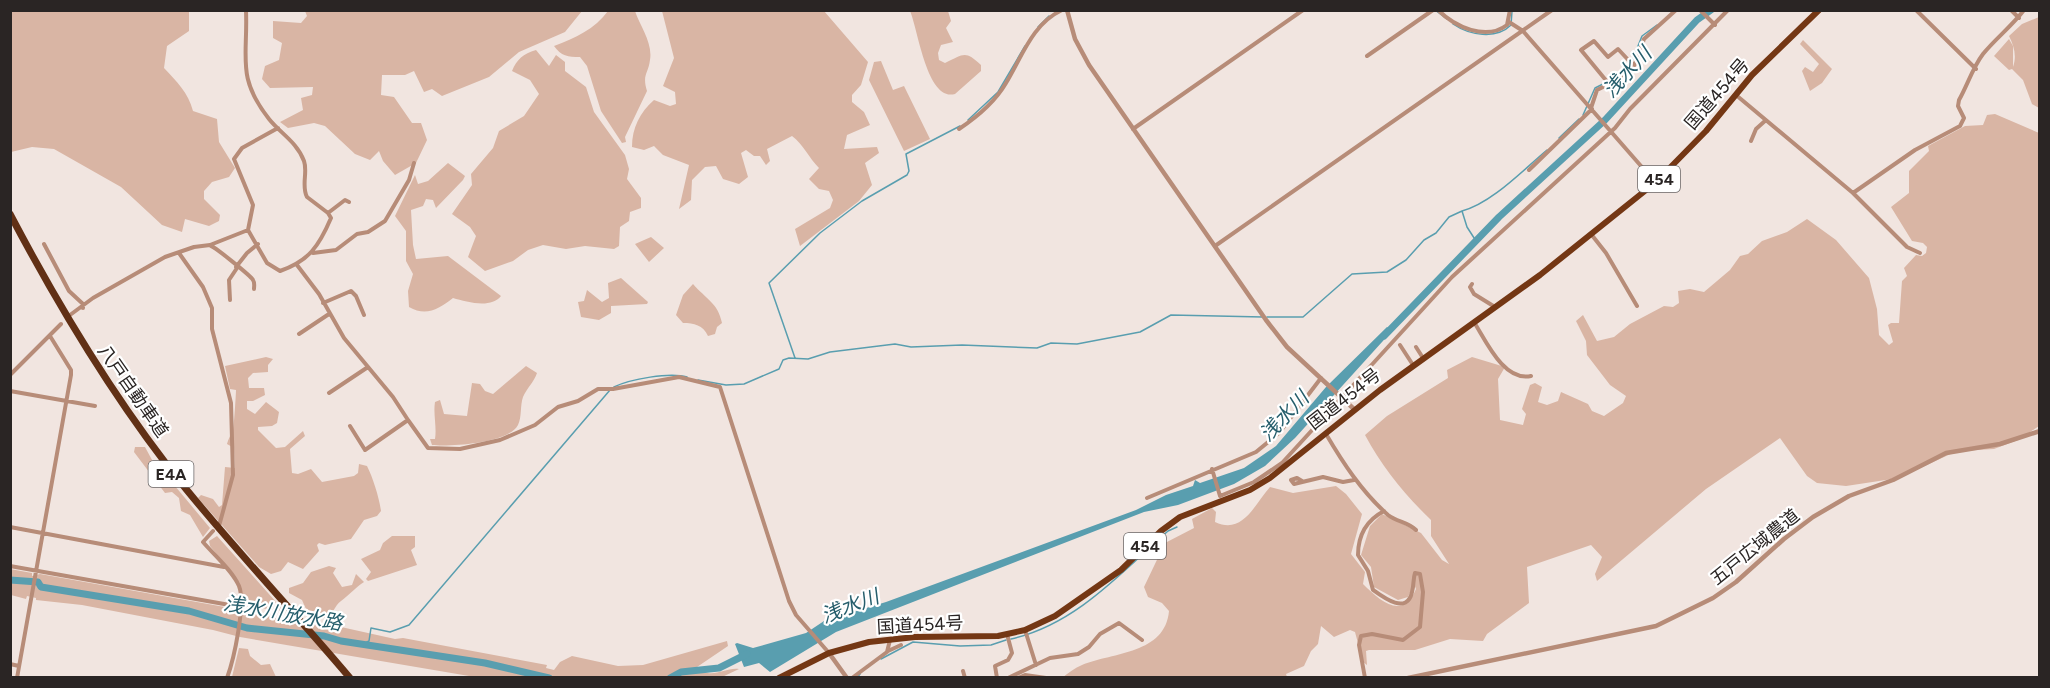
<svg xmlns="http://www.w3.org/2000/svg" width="2050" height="688" font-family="Figtree,'Noto Sans JP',sans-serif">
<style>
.green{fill:#d9b5a4}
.water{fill:#599eaf}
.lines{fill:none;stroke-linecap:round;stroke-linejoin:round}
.stream{stroke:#599eaf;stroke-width:1.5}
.river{stroke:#599eaf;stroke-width:7}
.minor{stroke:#b78c78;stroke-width:4}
.tertiary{stroke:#b78c78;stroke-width:4.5}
.trunk{stroke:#743714;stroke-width:6}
.motorway{stroke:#613015;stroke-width:7}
.labels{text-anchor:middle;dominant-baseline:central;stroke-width:4.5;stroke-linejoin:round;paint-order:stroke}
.shield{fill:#fff;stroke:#6a6666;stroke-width:1.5}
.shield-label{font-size:16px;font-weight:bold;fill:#2a2524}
.street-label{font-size:18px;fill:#2a2524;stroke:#fff}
.water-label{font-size:20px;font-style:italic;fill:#265e6c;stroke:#fff}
</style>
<rect width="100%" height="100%" fill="#f1e5e0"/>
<path class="green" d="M10,11h179v20l-22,15 -3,22c13,14 24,24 29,43l24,8 2,23 16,26 -6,9 -17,5 -8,9v8l16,16 -1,6 -10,5 -24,-7 -3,13 -20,-7 -41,-38 -67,-38 -22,-2 -21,5z
M305,11l277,-1v1l-17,21 -46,20 -30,25 -47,19 -10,-7 -8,3 -10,-21 -9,4h-23l-1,20 13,2 18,26h9l6,17 -11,23 -21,12 -12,-14 -4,-10 -9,9 -15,-6 -30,-28 -11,-3 -26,5 -8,-6 23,-12 -2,-12 11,-3 1,-8 -43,1 -8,-9 3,-13 14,-6 3,-17 -9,-5v-17l28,2 6,-7z
M608,11h27c5,15 18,32 15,49 -2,15 -8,14 -3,31l-22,46 1,5 -4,1 -21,-32 -14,-45 -7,-9c-12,0 -19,-1 -26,-11 21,-8 41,-17 54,-35z
M662,11h162l44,51 -7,23 -9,10v7l12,10 6,13 -23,10 -3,14 33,-2 2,6 -14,10 7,22 -13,16 -59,45 -5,-17 35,-21 3,-8 -4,-9 -10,-2 -10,-10 10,-11c-10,-10 -16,-24 -27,-32l-25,13 3,12 -4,4 -6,-9h-6l-8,-6 -5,3 7,24 -9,7 -16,-5 -7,-13 -11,1 -13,13 -1,20 -12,9 10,-44 -26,-10 -9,-9 -10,4 -12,-3c0,-19 8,-35 22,-47l16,6 6,-2 -1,-12 -12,-6 11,-28z
M910,11h38l3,10 -5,7 7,14 -12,3 -3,8 1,7 6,3c19,-9 20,-13 36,2v6l-26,23c-28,8 -37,-65 -45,-83z
M2039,17h1l-1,91 -7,-4 -9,-24 -11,-11 -3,1 -15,-14 15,-17 4,7v21c4,-11 1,-21 -4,-31l13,-12z
M1803,40l29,29 -10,14 -12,8 -8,-20 3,-4 8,5 6,-8 -19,-20z
M536,50l13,16 7,-11 9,7v9l21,16 8,25 31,43 4,14 -2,10 14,19v10l-11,4 -1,9 -9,6 -1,19 -5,3 -29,-3 -19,3 -23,-4 -15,5 -15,11 -28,10 -17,-14 8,-21 -6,-9 -18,-13 20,-29 -1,-11 22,-26 6,-17 25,-15 15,-22 -9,-14 -18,-9c5,-12 11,-17 24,-21z
M881,61l12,29 11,-4 26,53 -26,12 -35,-71 5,-18z
M1995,114l44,19v293l-21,14 -24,9 -37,2 -58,27 -53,8 -29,-3 -10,-7 -27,-38 -74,51 -109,92 -2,-7 7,-17 -11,-12 -64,22 2,36 -42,31 -4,7 -33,-2 -35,11h-46l-3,1 1,14 -4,-3 -8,-30 -5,-2 -16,7 -13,-11 -3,18 -7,7 -7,15 -18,8 1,3 -225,1c6,-5 13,-10 20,-13 32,-13 83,-11 87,-54l-7,-8 -14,-6 -4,-10 21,-44 29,-15 -2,-9 20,-11 4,4 -1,10c28,13 39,-17 55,-35l23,6 43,-7 10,8 16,20 -11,40 14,18 -2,12c17,17 40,37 53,5l-2,-5 -6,13 -10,3 -24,-13 -3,-20 -10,-12 9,-29 12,-12 39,19 21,27 7,4 -18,-28v-16c-26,-25 -49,-53 -66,-85l22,-19 61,-38 -1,-8 25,-13 33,10 -7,12 2,41 23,5 3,-11 -4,-5 8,-24 5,-2 7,4 -4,15 9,3 11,-4 3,-9 27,12 4,7 12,5 19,-13 3,-7 -16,-11 -23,-30 -1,-14 -10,-20 7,-6 14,26 17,-4 16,-13 34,-18 9,1 6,-4 -1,-12 12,-2 14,3 26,-22 10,-14 8,-2 14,-13 25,-9 20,-13 29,21 33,38 8,31 2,26 10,10 4,-3 -5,-17 3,-2h8l3,-42 5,-5 -3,-8 12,-13 6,1 4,-3 1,-6 -4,-4 -11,-2 -21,-34 18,-14v-22l20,-20 -1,-5 37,-20 18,-1 4,-10z
M448,163l17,13 -2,4 -27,28 -3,-8 -7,-1 -3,7 -12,4 2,35 3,14 32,-3 53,40c-10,13 -34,6 -48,2 -14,11 -27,19 -44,9l-1,-16 5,-17 -7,-13v-30l-11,-15 20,-41 3,9 10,-3z
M651,237l13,11 -15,14 -14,-18z
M621,278l27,24 -1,2 -36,2v7l-12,7 -18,-3 -3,-15 6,-1 3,-11 15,12 7,-4 -1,-15z
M693,284c13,15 25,19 29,39l-5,4 -2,7 -7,2c-5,-11 -14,-13 -25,-13l-7,-8 7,-20z
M266,357l7,2 -5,6v7l-15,1 -5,5 1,10h15l1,7 -12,6h-6v8l8,5 11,-12 13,10 -2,11 -5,3 -14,1v3l18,18 9,-1 18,-16 2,5 -15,13 2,24 6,1 13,-5 11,13 32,-6 4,-3 1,-9 8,2c6,12 12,31 14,45l-4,5 -13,4 -13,19 -26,6 -6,-2 -2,2 2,6 -16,18 -15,-7 -7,9 -10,3 -12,-7 -61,-69 3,-3 12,4 6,8 3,-2 3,-38 10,1 -1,-20 -7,-4c1,-5 4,-9 6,-14 1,-4 3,-36 3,-40l-6,-1 -5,-23z
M526,366l11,7c-3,9 -10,15 -14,24 -3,8 -1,20 -5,28 -9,18 -68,22 -86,20l-2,-6h5c2,-12 -2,-25 0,-37l5,-2 4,14 23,2 5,-33 8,1 5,7 8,3z
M135,447h10l13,24 7,3 45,54 -7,9 -13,-22 -9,-4 -2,-13 -7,-6 -7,1 -31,-41z
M217,536l68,76 -35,-6 -6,-4 -5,-20 -29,-36 -1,-5z
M392,536h23v11l-4,3 6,15 -49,16 -2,-2 5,-7 -10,-13 19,-9 3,-7z
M329,566l7,2 -3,5 9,14 10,-2 4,-11 8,8c-8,5 -15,13 -23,19 -7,5 -7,14 -17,17l-18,-9 -4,-9 -13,-7v-5l14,-5 8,-11z
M10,569l22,4v3l8,-2 196,35 58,13 47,5 54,12 8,-1 144,27 -1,3 8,2 6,-8 12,-6 46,10 25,-1 84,-24 1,5 -31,21c14,14 27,0 42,2l-19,9 -245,-1 -235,-40 -27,-7 -131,-25 -46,-5v-2l-9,-2 -1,3 -15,-4z
M239,648l9,1 2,7 11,9 9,-1 6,13h-44z"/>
<path class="water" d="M1387,327l5,4 -97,107 -30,28 -31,18 -56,21 -34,7 -308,120 -66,40 -11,-9 -15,4 -9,-23 2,-1 16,5 53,-15 18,-12 62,-19 250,-92 30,-15 27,-9 2,-6 5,3 44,-15 32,-22 50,-59z"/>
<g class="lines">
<path class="stream" d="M1435,10l12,9
M1453,24c16,11 43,16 58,1l1,-14
M1038,27l11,-11
M1632,61l10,-25 15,-11
M1583,115l12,-27 30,-15 6,-7
M968,120l30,-28 27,-46
M1559,138l20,-19
M1476,241l-9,-14 -5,-16c30,-8 61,-41 85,-61
M1267,317h36l49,-43 35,-2 19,-12 18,-20 12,-7 13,-16 13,-6
M795,358l-26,-75 51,-50 42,-32 45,-26 2,-4 -3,-17 54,-28
M698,380l28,5 18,-1 35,-15 4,-9 6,-2 19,1 22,-7 65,-8 16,3 51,-2 75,3 14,-5 26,1 63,-12 31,-17 92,2
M614,387c16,-8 56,-15 73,-10
M1011,639c64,-14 110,-66 157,-108l9,-4
M361,645l8,-4 2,-13 19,4 19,-7 201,-235
M881,659l32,-17 47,4 31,-1 15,-5
M857,678l3,-4"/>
<path class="river" d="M1384,336l115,-119 106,-97 92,-100 14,-10
M10,580l28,2 3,5 148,24 58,17 77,8 17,5 144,22 64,15
M670,678l11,-6 38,-4 28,-14"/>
<path class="minor" d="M246,10c2,48 -10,67 23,109 11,14 28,23 35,42 4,11 -3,25 3,36l21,16 3,5c-12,28 -22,43 -51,53l-13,-8 -19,-33
M1438,10c17,17 48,31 69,15l3,-15
M1700,10l15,15
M1916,10l60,59
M2011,10l8,8
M1509,22l14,9 132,151
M1367,56l66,-46
M1609,84l-28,-34 13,-9 14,16 10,-8 16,17
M1736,95l117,98 54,54 13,6
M1591,108l6,-18 30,-15 6,-6 11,-30 32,-29
M959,129c18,-12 36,-27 47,-46 16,-26 26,-59 56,-73
M1133,129l170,-119
M1751,141l5,-12 10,-9
M1529,170l63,-61
M1853,193l62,-43 45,-24 4,-8 -6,-12 1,-6c8,-14 14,-33 24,-46 12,-15 29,-28 41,-44
M328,213l17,-13 4,2
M248,230l5,-25 -19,-46 8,-11 36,-20
M1591,234l15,19 31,53
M44,244l25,47 14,13v4
M211,246c4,1 40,30 42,34 2,3 1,6 1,9
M1215,246l337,-236
M179,253l24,34 9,21v21l19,74 2,72 -14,51
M313,253l23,-3 21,-16 11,-2 17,-11 24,-41 5,-17
M297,265l22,29 25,44 49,59 15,23 -43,30 -15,-24
M236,267l11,-14 11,-9
M1472,284l-2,3 4,7 21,13
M230,300l-1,-20 8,-12
M323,303l28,-12 5,5 8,19
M70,315l23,-17 72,-41 29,-10 16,-2 38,-15
M1474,322c12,19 30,60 57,54
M299,334l30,-20
M1400,345l13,20
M1416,347l7,11
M10,375l51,-51
M10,391l85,15
M329,393l39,-26
M408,420l20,28 32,1 40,-9 35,-15 23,-18 20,-6 20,-12h15l66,-12 41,10 69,214 7,14 33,38
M1326,434c17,29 36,58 62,81 9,7 20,7 28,15
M1212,469l8,27
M1302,481l-5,-3 -6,2 3,4 29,-7 20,5 11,-2
M1220,496l34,-14 28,-19 170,-186 163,-149 15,-19 98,-99
M1147,498l109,-46 23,-19 42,-55
M10,527l214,40
M213,531l-10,11c11,13 29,28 36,44 7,18 -5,73 -12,92
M10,566l231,41
M1025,630l11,35
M888,651l13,-6
M10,664l9,2
M963,671l2,7
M17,678l54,-303v-5l-21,-34
M852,678l35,-26 3,-12
M997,678l-2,-12 13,-6 4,-7 -5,-19
M1008,678l42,-20 28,-4 11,-7 11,-13 19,-11 23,17
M1018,678l7,-3 21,3
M1073,678h21
M1365,678l-6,-33 2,-9 11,-2 31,6 17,-13 3,-35 -3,-18 -5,-1c-2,6 -1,12 -3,19 -5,23 -28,6 -39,-2l-5,-19 -10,-16c0,-20 9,-35 26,-44"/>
<path class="tertiary" d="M1067,10l8,29 14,26 177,255 21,27 68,63
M829,653l18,25
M1408,678l248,-52 57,-28 23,-16 48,-43 29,-22 36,-21 44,-16 53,-27 54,-9 40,-13"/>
<path class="trunk" d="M779,678l50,-25 40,-11 46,-5 83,-1 27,-6 30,-14 66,-46 40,-39 19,-14 70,-27 20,-12 110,-88 160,-115 116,-93 50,-51 46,-56 67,-65"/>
<path class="motorway" d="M10,214c51,97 107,190 176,275 53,65 110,125 164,189"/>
</g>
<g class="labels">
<g class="shield">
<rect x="1638" y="166" width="42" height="26" rx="4.5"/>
<rect x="148.5" y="461" width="45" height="26" rx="4.5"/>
<rect x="1124" y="533" width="42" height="26" rx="4.5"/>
</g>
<g class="shield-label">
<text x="1659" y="179">454</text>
<text x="171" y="474">E4A</text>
<text x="1145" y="546">454</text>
</g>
<g class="street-label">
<text transform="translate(1717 94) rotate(-49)">国道454号</text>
<text transform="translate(133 391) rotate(55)">八戸自動車道</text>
<text transform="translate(1344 399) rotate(-38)">国道454号</text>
<text transform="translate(1755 547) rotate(-39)">五戸広域農道</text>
<text transform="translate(920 625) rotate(-3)">国道454号</text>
</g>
<g class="water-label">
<text transform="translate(1627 72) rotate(-47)">浅水川</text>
<text transform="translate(1284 416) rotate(-46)">浅水川</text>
<text transform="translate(850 606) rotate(-21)">浅水川</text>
<text transform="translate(283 613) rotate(10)">浅水川放水路</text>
</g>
</g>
<rect width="2050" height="688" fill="none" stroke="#2a2524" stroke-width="24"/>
</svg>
